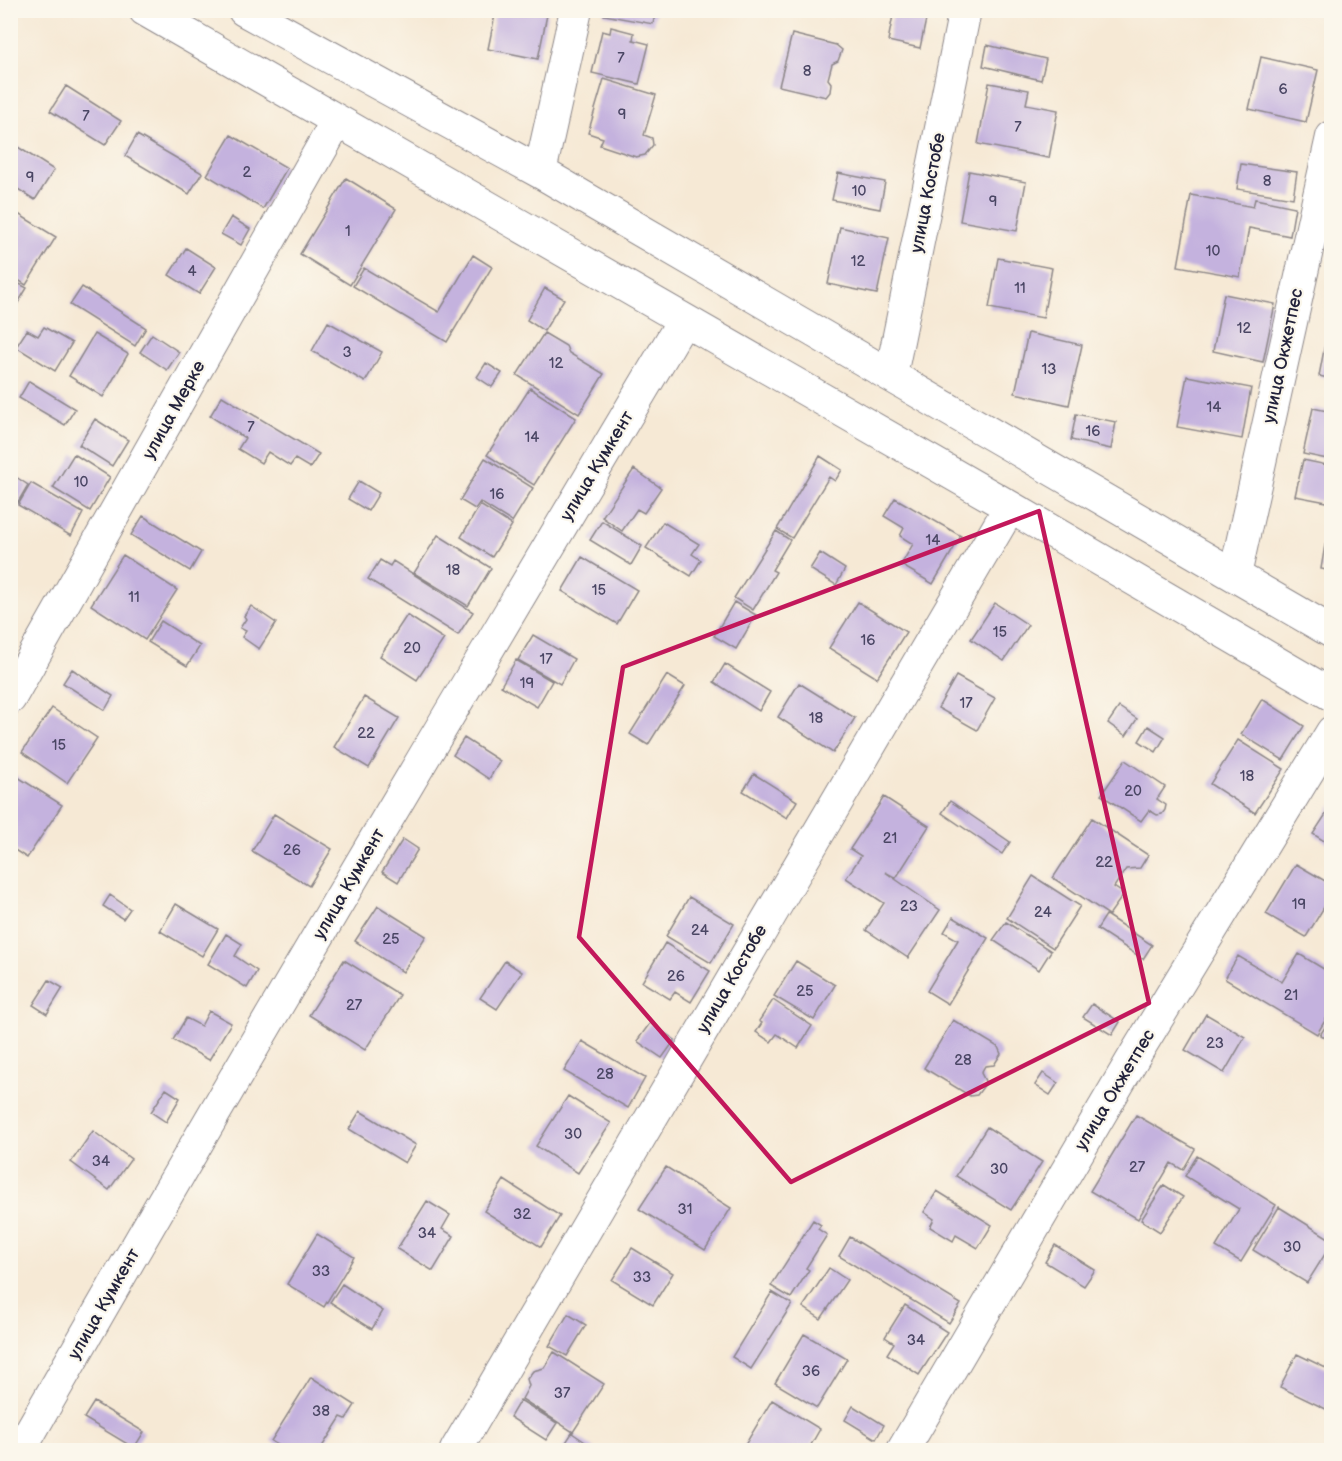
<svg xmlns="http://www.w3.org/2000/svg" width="1342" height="1461" font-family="'Balsamiq Sans',sans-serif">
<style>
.building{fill:#c4b2de}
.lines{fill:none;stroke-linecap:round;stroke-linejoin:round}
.minor-casing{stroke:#8c8688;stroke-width:34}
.minor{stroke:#fff;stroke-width:32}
.marked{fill:none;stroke:#c2185b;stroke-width:4.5;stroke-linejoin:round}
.labels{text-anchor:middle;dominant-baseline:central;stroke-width:4.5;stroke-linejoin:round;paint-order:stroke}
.number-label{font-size:15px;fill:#4a4664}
.street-label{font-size:18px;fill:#22223b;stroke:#fbf7ec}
</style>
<rect width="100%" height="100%" fill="#fbf7ec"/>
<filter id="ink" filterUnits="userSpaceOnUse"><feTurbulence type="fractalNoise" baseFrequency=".0167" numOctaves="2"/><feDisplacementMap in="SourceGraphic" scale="12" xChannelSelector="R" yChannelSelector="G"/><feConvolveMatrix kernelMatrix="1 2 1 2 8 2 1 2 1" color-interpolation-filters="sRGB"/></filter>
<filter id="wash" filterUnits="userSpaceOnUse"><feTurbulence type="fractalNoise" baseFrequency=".008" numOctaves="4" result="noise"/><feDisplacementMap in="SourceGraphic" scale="24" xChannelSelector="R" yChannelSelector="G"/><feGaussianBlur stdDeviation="1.35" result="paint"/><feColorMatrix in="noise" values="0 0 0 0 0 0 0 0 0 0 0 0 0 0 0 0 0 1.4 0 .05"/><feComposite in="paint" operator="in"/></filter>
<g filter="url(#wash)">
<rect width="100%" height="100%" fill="#f6e9d5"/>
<g id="blocks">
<path class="building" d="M496,10h52l-10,49 -50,-10z
M605,10h51l-3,14 -49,-9z
M894,10h34l-8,38 -32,-7z
M611,27l23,6 -1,7 16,4 -10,40 -47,-11 10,-42 8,2z
M792,34l44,11 6,5 -4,11 -6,3 -4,15 3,4 -1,9 -4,5 -47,-11z
M987,45l59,14 -5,21 -58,-14z
M1261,57l57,13 -12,52 -57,-13z
M604,79l52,16 -12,40 8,3 1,7 -8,10 -9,2 -36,-12 3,-7 -15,-5z
M989,83l40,7 -3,14 32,6 -9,48 -71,-14z
M66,86l55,35 -16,24 -55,-34z
M137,135l65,38 -13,21 -64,-38z
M231,135l56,33 -24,41 -56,-34z
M10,142l44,28 -19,30 -25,-16z
M1241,164l56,8 -4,26 -56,-9z
M969,171l57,11 -9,49 -57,-10z
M838,173l47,9 -5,27 -48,-9z
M346,178l50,31 -46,76 -50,-31z
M1191,195l62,12 2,-8 40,8 -5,29 -41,-8 -9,49 -62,-11z
M10,209l46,28 -30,48 -16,-10z
M231,217l19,12 -9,16 -20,-11z
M840,227l49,11 -12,56 -49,-10z
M186,248l30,19 -17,27 -30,-19z
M473,255l19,12 -45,75 -94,-56 11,-18 75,44z
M998,258l54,10 -9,50 -54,-10z
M10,279l17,9 -17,28z
M82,287l64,41 -11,18 -65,-41z
M545,288l19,11 -20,32 -17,-11z
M1224,294l51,10 -12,58 -50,-11z
M1330,318h2v61l-13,-3z
M328,322l54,30 -17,30 -53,-31z
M44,327l28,16 -17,28 -39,-24 11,-17 11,6z
M544,333l22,13 3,7 35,21 -25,40 -62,-39z
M1028,333l54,12 -13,60 -54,-12z
M94,334l34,20 -25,43 -34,-21z
M152,334l27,18 -12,18 -27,-18z
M486,363l16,10 -10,14 -15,-10z
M1187,376l64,12 -9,51 -65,-12z
M29,381l46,28 -10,16 -46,-27z
M530,388l46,30 -42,67 -47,-30z
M222,396l97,58 -9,14 -15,-9 -5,7 -22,-14 -7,11 -23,-14 7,-11 -35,-22z
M1313,408l19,4v48l-29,-6z
M1076,414l40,8 -5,27 -40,-9z
M95,419l33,21 -16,26 -33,-21z
M74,454l36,23 -20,34 -37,-23z
M820,456l22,14 -7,11 -6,-4 -37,61 -15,-9z
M485,458l48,30 -21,34 -32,-20 -5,7 -15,-9z
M1303,460l29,6v37l-37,-7z
M634,469l27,19 -17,25 -7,-4 -15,22 -20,-14z
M13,475l15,10 -10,17 -8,-5v-18z
M359,481l20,12 -11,18 -20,-12z
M31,483l52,30 -12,23 -53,-31z
M895,498l66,38 -28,48 -32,-19 12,-21 -13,-8 4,-8 -20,-12z
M480,505l32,20 -20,32 -31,-20z
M143,516l58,36 -11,19 -59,-36z
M602,521l40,25 -11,19 -41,-25z
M663,522l36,22 -7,10 9,6 -10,16 -45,-28z
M776,531l14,9 -18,30 4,2 -23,38 -19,-12z
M438,535l53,33 -23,38 -54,-33z
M1325,545l7,1v25l-11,-2z
M820,553l25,16 -9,16 -26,-16z
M123,555l54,35 -32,50 -54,-35z
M582,557l55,33 -20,34 -55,-33z
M380,560l10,6 3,-5 80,51 -15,23 -90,-56z
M734,602l22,13 -20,34 -22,-13z
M858,602l48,30 -29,46 -48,-30z
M995,603l33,22 -24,36 -33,-22z
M251,606l25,17 -17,26 -17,-12 4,-6 -6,-3 6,-9 -2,-3z
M407,615l37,24 -27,41 -37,-24z
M161,621l39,25 -13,20 -39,-24z
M533,635l41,24 -14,25 -42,-24z
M516,660l36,21 -15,26 -36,-21z
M725,664l45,28 -11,19 -45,-29z
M72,669l41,27 -8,14 -42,-27z
M667,675l18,11 -37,59 -18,-11z
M956,676l39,22 -18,32 -39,-22z
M799,683l56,35 -22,35 -55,-36z
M364,697l35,21 -30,50 -35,-21z
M1262,699l42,27 -21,34 -42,-26z
M1119,707l18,12 -11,17 -18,-13z
M52,708l45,30 -30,45 -45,-31z
M1148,726l17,11 -9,15 -17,-11z
M464,738l36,23 -11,18 -36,-24z
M1238,740l46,29 -29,44 -45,-29z
M1125,760l40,27 -8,12 9,6 -1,5 -3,4 -5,1 -8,-5 -8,11 -40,-26z
M10,772l52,33 -35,53 -17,-11z
M754,774l43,27 -10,17 -44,-27z
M884,797l45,29 -33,52 -11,-6 55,38 -32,48 -42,-28 18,-27 -38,-25 15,-22 -11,-7z
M950,801l60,41 -8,12 -60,-41z
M1332,805v41l-19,-12z
M274,814l58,35 -23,37 -57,-35z
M1092,818l56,37 -8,13 -14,1 -12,18 10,7 -15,21 -56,-37z
M403,839l15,10 -20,33 -16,-10z
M1296,864l36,21v9l-26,43 -40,-23z
M1033,876l47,30 -27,42 -46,-30z
M110,895l20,14 -7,10 -20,-13z
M689,897l45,27 -23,39 -45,-27z
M176,904l42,25 -16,27 -42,-25z
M378,906l48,30 -23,36 -48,-31z
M1106,915l46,30 -9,14 -46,-30z
M953,917l35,21 -40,66 -21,-13 31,-51 -14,-8z
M1006,922l45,29 -12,19 -46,-30z
M226,934l16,10 -7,12 22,15 -10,17 -39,-24z
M665,943l45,28 -19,31 -16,-10 -5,7 -28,-17z
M1299,954l33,20v35l-15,25 -92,-55 13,-23 44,26z
M344,960l56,35 -35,55 -56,-35z
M505,961l17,11 -25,37 -17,-11z
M796,961l39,24 -21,35 -40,-24z
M49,980l14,8 -16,26 -14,-9z
M773,1000l39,26 -14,22 -21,-14 -6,8 -15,-10 6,-9 -3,-2z
M1092,1004l28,18 -8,13 -29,-18z
M209,1011l22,12 -22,37 -36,-20 13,-22 15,8z
M1206,1014l39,23 -21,36 -39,-23z
M1332,1016v26l-12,-7z
M953,1020l45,27 3,7 -7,11 -9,1 -4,7 5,10 -9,12 -7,1 -46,-28z
M650,1023l25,17 -13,18 -25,-17z
M582,1041l63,37 -17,30 -64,-37z
M1043,1073l15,10 -8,12 -15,-10z
M166,1089l14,9 -14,24 -15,-10z
M568,1096l43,27 -33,50 -42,-27z
M360,1111l56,34 -11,18 -56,-34z
M1136,1115l59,34 -12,21 -12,-7 -33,56 -48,-28z
M987,1127l55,35 -31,48 -55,-34z
M93,1131l38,28 -22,31 -38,-28z
M1197,1156l79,49 -35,57 -25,-15 23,-38 -54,-33z
M666,1167l65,41 -26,42 -66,-41z
M504,1180l56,36 -19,31 -57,-36z
M1164,1185l19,12 -23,35 -19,-12z
M937,1191l55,34 -14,23 -22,-13 -3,6 -23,-14 4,-8 -10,-7z
M427,1201l23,14 -8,14 12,7 -21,35 -36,-22z
M1279,1207l53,33v3l-25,40 -54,-33z
M813,1220l8,5 -3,4 9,6 -21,33 3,2 -18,28 -20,-12z
M317,1234l37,23 -30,50 -37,-23z
M850,1237l111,67 -12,19 -110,-67z
M1055,1245l40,25 -11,16 -39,-24z
M632,1248l41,25 -20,32 -41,-25z
M829,1268l18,12 -26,39 -18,-12z
M342,1284l41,27 -11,18 -42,-27z
M772,1292l20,12 -41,65 -19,-12z
M905,1305l42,27 -28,43 -32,-21 7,-11 -9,-6z
M568,1314l18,11 -19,31 -18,-10z
M804,1334l43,25 -30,49 -42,-25z
M554,1352l50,32 -31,48 -51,-33 7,-13 -2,-7 6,-8 11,-3z
M1297,1354l35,17v41l-52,-25z
M311,1377l44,28 -9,14 -5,-2 -21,33h-34l-15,-9z
M520,1400l37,23 -11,17 -36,-23z
M772,1400l48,29 -12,21h-66z
M94,1402l50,30 -10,16 -50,-30z
M853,1406l31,19 -8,14 -31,-19z
M572,1433l22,15 -2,2h-31z"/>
</g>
</g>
<g filter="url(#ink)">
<use href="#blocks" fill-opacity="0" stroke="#8c8688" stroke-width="1.5"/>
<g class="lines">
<defs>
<path id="minor" d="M145,10l865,497 322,188
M244,10l296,162 792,460
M540,172l36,-162
M891,375l74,-365
M1235,575l97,-438
M10,698l327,-577
M20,1450c216,-379 440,-754 663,-1129
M456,1450l554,-943
M903,1450l235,-400 194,-318"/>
</defs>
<use href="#minor" class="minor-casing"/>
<use href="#minor" class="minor"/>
</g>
</g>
<path class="marked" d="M1039,511l110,492 -358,179 -212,-245 44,-270z"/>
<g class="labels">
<g class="number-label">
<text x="621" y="58">7</text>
<text x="807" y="71">8</text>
<text x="1283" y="89">6</text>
<text x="622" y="114">9</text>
<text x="86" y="116">7</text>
<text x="1018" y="127">7</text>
<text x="247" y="172">2</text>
<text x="30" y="177">9</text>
<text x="1267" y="181">8</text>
<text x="859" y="191">10</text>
<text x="993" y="201">9</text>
<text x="348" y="231">1</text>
<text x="1213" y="251">10</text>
<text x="858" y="261">12</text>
<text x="192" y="271">4</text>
<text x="1020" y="288">11</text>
<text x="1244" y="328">12</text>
<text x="347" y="352">3</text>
<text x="556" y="363">12</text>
<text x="1049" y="369">13</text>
<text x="1214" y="407">14</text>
<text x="251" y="427">7</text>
<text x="1093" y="431">16</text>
<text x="532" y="437">14</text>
<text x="81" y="482">10</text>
<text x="497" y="494">16</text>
<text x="933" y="540">14</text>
<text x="453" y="570">18</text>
<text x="599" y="590">15</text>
<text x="134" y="597">11</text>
<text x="1000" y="632">15</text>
<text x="868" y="640">16</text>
<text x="412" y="648">20</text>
<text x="546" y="659">17</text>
<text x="527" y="683">19</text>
<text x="966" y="703">17</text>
<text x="816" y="718">18</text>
<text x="366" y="733">22</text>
<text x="59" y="745">15</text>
<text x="1247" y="776">18</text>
<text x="1133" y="791">20</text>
<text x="890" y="838">21</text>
<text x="292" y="850">26</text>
<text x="1104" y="862">22</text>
<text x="1299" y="904">19</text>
<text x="909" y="906">23</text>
<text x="1043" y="912">24</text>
<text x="700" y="930">24</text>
<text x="391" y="939">25</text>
<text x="676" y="976">26</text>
<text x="805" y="991">25</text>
<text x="1291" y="995">21</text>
<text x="354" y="1005">27</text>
<text x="1215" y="1043">23</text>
<text x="963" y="1060">28</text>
<text x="605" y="1074">28</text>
<text x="573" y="1134">30</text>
<text x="101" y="1161">34</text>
<text x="1137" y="1167">27</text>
<text x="999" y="1169">30</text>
<text x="685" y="1209">31</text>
<text x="522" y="1214">32</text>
<text x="427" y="1233">34</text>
<text x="1292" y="1247">30</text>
<text x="321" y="1271">33</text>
<text x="642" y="1277">33</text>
<text x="916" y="1340">34</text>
<text x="811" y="1371">36</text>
<text x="562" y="1393">37</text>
<text x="321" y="1411">38</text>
</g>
<g class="street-label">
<text transform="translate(928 193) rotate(-79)">улица Костобе</text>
<text transform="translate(1283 356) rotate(-78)">улица Окжетпес</text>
<text transform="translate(174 410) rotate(-61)">улица Мерке</text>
<text transform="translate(597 466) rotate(-59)">улица Кумкент</text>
<text transform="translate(349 884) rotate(-60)">улица Кумкент</text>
<text transform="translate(732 979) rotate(-60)">улица Костобе</text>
<text transform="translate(1115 1090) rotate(-59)">улица Окжетпес</text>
<text transform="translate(104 1304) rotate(-60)">улица Кумкент</text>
</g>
</g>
<rect width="1342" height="1461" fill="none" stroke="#fbf7ec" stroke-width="36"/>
</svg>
